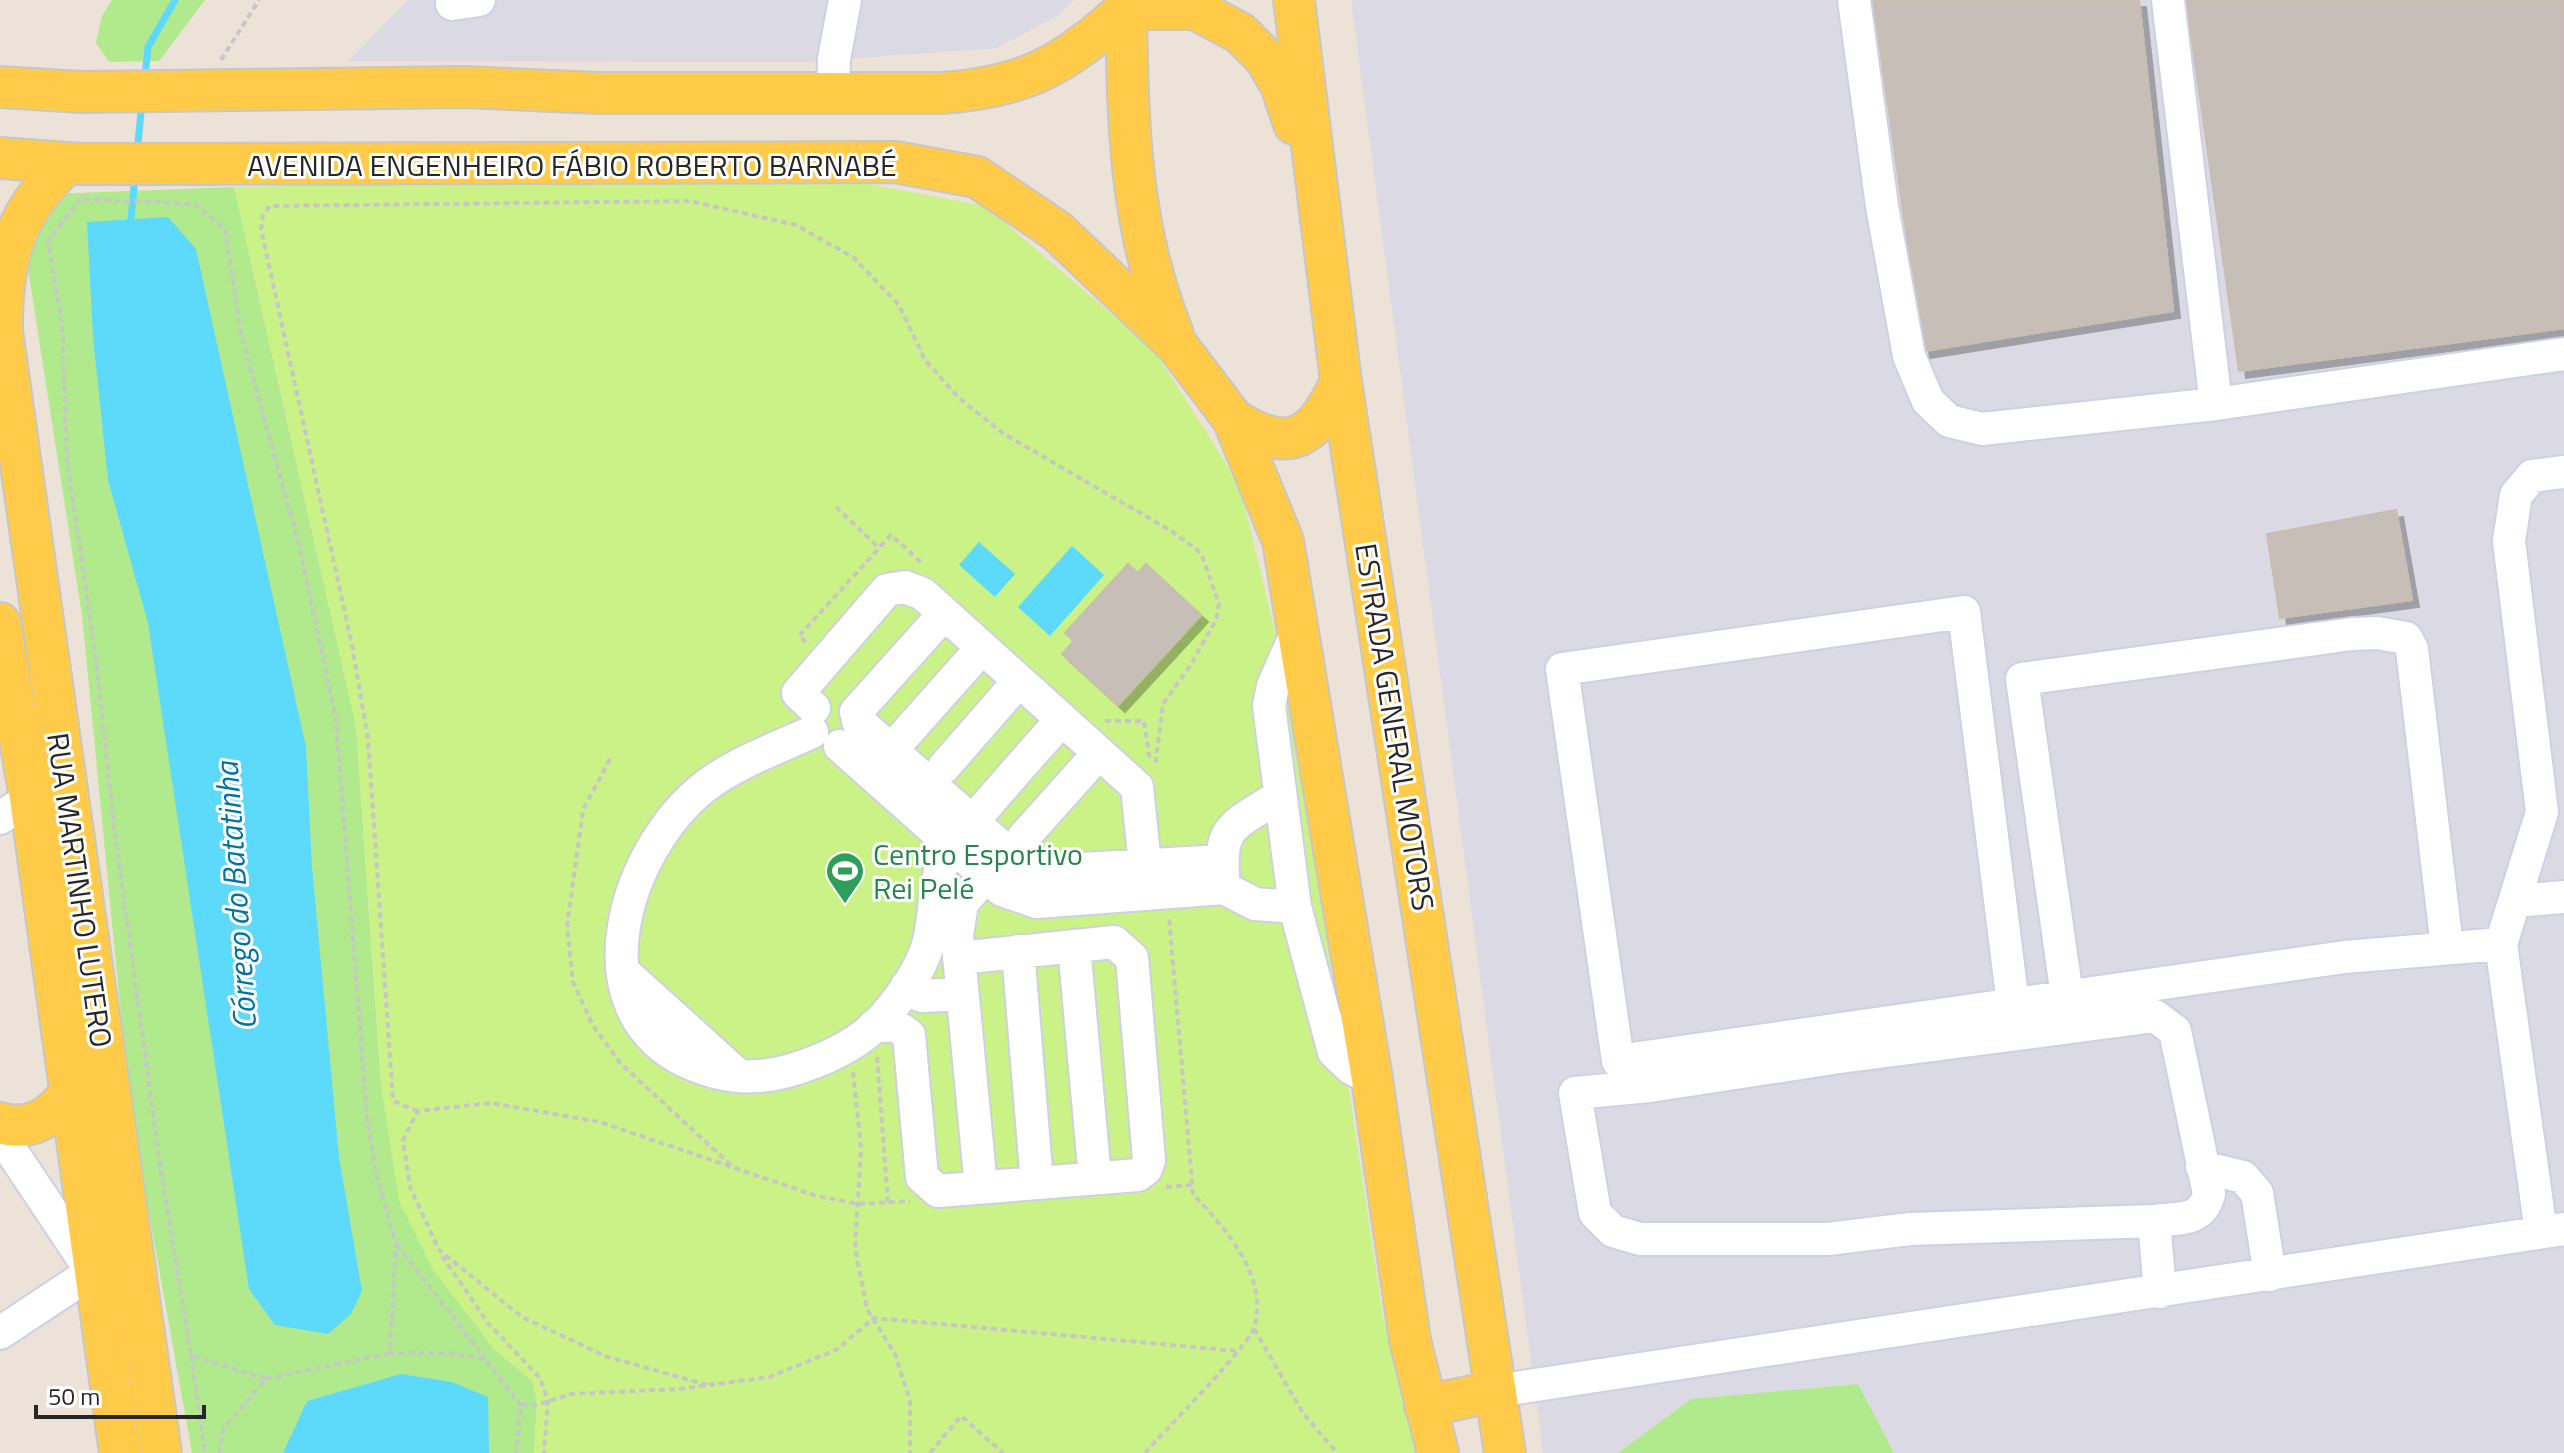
<svg xmlns="http://www.w3.org/2000/svg" width="2564" height="1453" font-family="'Titillium Web',sans-serif">
<style>
.industrial{fill:#dbd9e3}
.green{fill:#b1ea8c}
.pitch{fill:#caf286}
.water{fill:#5cd9fb}
.lines{fill:none;stroke-linecap:round;stroke-linejoin:round}
.stream{stroke:#5cd9fb;stroke-width:7}
.building{fill:#c7bfb7;stroke:#c7beb1;stroke-width:2;filter:url(#shadow)}
.minor-casing{stroke:#ccd1e3;stroke-width:36}
.major-casing{stroke:#c7c7c7;stroke-width:44}
.path{stroke:#c7c7c7;stroke-width:4;stroke-dasharray:6 4;stroke-linecap:butt}
.minor{stroke:#fff;stroke-width:32}
.major{stroke:#ffcb49;stroke-width:40}
.labels{text-anchor:middle;dominant-baseline:central;stroke-width:6;stroke-linejoin:round;paint-order:stroke}
.street-label{font-size:30px;fill:#272727;stroke:#fff}
.leisure-label{font-size:30px;fill:#27864d;stroke:#fff;text-anchor:start}
.water-label{font-size:32px;font-style:italic;fill:#0073a3;stroke:#fff}
</style>
<defs>
<filter id="shadow"><feDropShadow dx="7" dy="7" stdDeviation="0" flood-color="#0004"/></filter>
</defs>
<rect width="100%" height="100%" fill="#ece2d7"/>
<path class="industrial" d="M408,0h666l-17,16 -60,32 -195,14 -454,-1z
M1351,0h1213v1453h-670l-37,-69 -166,15 -73,54h-75z"/>
<path class="green" d="M112,0h93l-46,61 -50,1 -13,-19 6,-27z
M234,187l122,539 25,359 113,264 39,33 4,23 -3,48h-342l-62,-346 -48,-492 -58,-372 27,-49z
M1858,1384l36,69h-276l73,-54z"/>
<path class="pitch" d="M832,177l153,29 170,145 85,135 49,205 94,626 35,136h-884l3,-48 -4,-23 -39,-33 -61,-79 -34,-69 -18,-116 -25,-359 -122,-539z"/>
<path class="water" d="M168,217l28,32 110,498 6,120 27,290 23,134 -11,23 -23,20 -53,-9 -26,-36 -101,-666 -40,-143 -15,-143 -6,-115z
M979,542l36,32 -20,23 -36,-32z
M1072,546l32,29 -54,61 -32,-29z
M401,1374l51,8 36,15 1,56h-206l24,-52z"/>
<g class="lines">
<path class="stream" d="M145,77l3,-30 27,-47
M137,153l5,-51
M130,229l5,-52"/>
</g>
<path class="building" d="M1873,0h266l34,311 -250,40z
M2186,0h378v328l-325,43z
M2396,510l16,90 -132,18 -13,-84z
M1128,564l10,9 8,-9 55,51 -83,90 -56,-51 12,-13 -9,-8z"/>
<g class="lines">
<defs>
<path id="minor" d="M1854,0l28,206 27,150 19,45 21,20 33,8 234,-25 348,-50
M2168,0l48,404
M452,4l27,-4
M833,93l1,-34 11,-59
M1296,634l-23,52 -4,20 26,201 39,145 17,16 21,11
M814,708l-16,-15 89,-103 18,-3 18,7 214,193 11,107
M856,712l88,-98
M858,721l172,151 192,-11
M812,732c-33,15 -68,28 -98,48 -88,59 -145,234 -20,285 32,13 60,15 94,6 31,-9 62,-22 86,-44 21,-20 48,-57 55,-86 8,-34 3,-61 21,-94 8,-15 24,-28 36,-41 25,-29 50,-58 76,-86
M840,746l162,144 35,12 187,-14
M878,765l104,-117
M944,767l75,-86
M1279,796c-50,33 -61,29 -55,92l31,16 40,3
M0,818l30,-20
M1023,838l76,-85
M2515,901l49,-4
M2501,944l41,-132 -33,-271 7,-46 16,-19 32,-4
M1074,946l21,232
M1018,951l19,232
M624,972l114,103
M906,987l16,9 40,-2
M2067,996l-45,-317 330,-45 25,-1 29,5 6,11 35,298
M2013,1004l-49,-392 -402,57 56,392 727,-104 156,-13 40,288
M874,1026l21,-1 14,10 13,142 16,14 200,-16 8,-6 3,-9 -17,-202 -18,-16 -155,16
M0,1134l92,138 -92,61
M2202,1167l41,10 14,16 13,82
M981,1187l-24,-252 5,-32 24,-27
M2154,1221c26,-4 47,2 55,-27l-34,-163 -20,-15 -315,41 -190,29 -75,7 20,120 18,18 27,8h188l82,-10 244,-8 6,71
M1496,1391l1068,-162"/>
<path id="major" d="M1129,0l-3,9c2,114 3,217 47,325
M1294,0l47,381 164,1072
M1126,9h69l45,24 25,25 16,27 13,39
M0,87l81,5 384,-5 133,6h344c85,-6 122,-28 184,-84
M0,158l80,6h117l698,-2 82,15 80,54 120,114 56,74 50,122 89,538 38,261 28,113
M0,317l161,1136
M2,327c0,-71 13,-114 65,-164
M1233,419c57,37 82,20 108,-38
M0,623l30,175 90,655
M0,1123c30,9 53,-6 70,-30
M1425,1406l71,-15"/>
</defs>
<use href="#minor" class="minor-casing"/>
<use href="#major" class="major-casing"/>
<path class="path" d="M221,60l38,-60
M836,507l43,41
M806,642l-7,-6 92,-101 31,28
M1105,721h39l6,40
M610,759l-27,51 -16,116 6,56 19,42 28,39 112,103
M877,1057l11,145
M853,1072l8,76 -6,100 12,61 28,45 15,47v52
M418,1111l-25,-10 -25,-362 -16,-94 -91,-416 2,-14 7,-9 420,-5 106,24 58,33 45,47 26,55 34,38 45,36 169,98 28,21 18,51 -3,16 -26,46 -27,38 -8,63
M1166,1187l26,-2
M397,1245l88,113
M442,1256l46,67 52,55 8,23 -4,52
M1254,1329l49,84 34,40
M191,1355l14,98
M266,1379l124,-26
M707,1385l-102,-29 -83,-39 -83,-67 -29,-63 -7,-47 15,-29 73,-8 109,19 217,74 41,8 52,-3
M521,1405h16l34,-11 108,-5 90,-12 67,-27 38,-32 363,33
M219,1453l5,-25 42,-49 -75,-24 -30,-184 -46,-337 -19,-174 -29,-201 -5,-134 -14,-84 32,-42 115,5 30,25 16,105 58,211 37,174 31,399 10,61 19,64 -6,110h58l37,6 36,46 -5,48
M930,1453l31,-37 42,37
M1145,1453c19,-22 102,-105 109,-125 16,-51 -30,-101 -61,-134l-24,-277"/>
<use href="#minor" class="minor"/>
<use href="#major" class="major"/>
</g>
<defs>
<symbol id="stadium-pin" viewBox="-11 -11 22 30"><path d="M0 17L-7.5 6A9.5 9.5 0 1 1 7.5 6Z" fill="#2e9e5b" stroke="#fff"/><path d="M0-5a6.5 5 0 1 0 0 10a6.5 5 0 1 0 0-10ZM-3.5-1.8h7v3.6h-7Z" fill="#fff"/></symbol>
</defs>
<g fill-rule="evenodd">
<use href="#stadium-pin" x="823" y="849" width="44" height="60"/>
</g>
<g class="labels">
<g class="street-label">
<text x="572" y="165">AVENIDA ENGENHEIRO FÁBIO ROBERTO BARNABÉ</text>
<text transform="translate(1395 727) rotate(81)">ESTRADA GENERAL MOTORS</text>
<text transform="translate(80 890) rotate(82)">RUA MARTINHO LUTERO</text>
</g>
<g class="leisure-label">
<text x="873" y="854">Centro Esportivo<tspan x="873" dy="34">Rei Pelé</tspan></text>
</g>
<g class="water-label">
<text transform="translate(235 896) rotate(-94)">Córrego do Batatinha</text>
</g>
</g>
<path d="M36 1405v12h168v-12" fill="none" stroke="#272727" stroke-width="4"/>
<text x="48" y="1405" font-size="24" fill="#272727" stroke="#ffffff" stroke-width="6" paint-order="stroke">50 m</text>
</svg>
